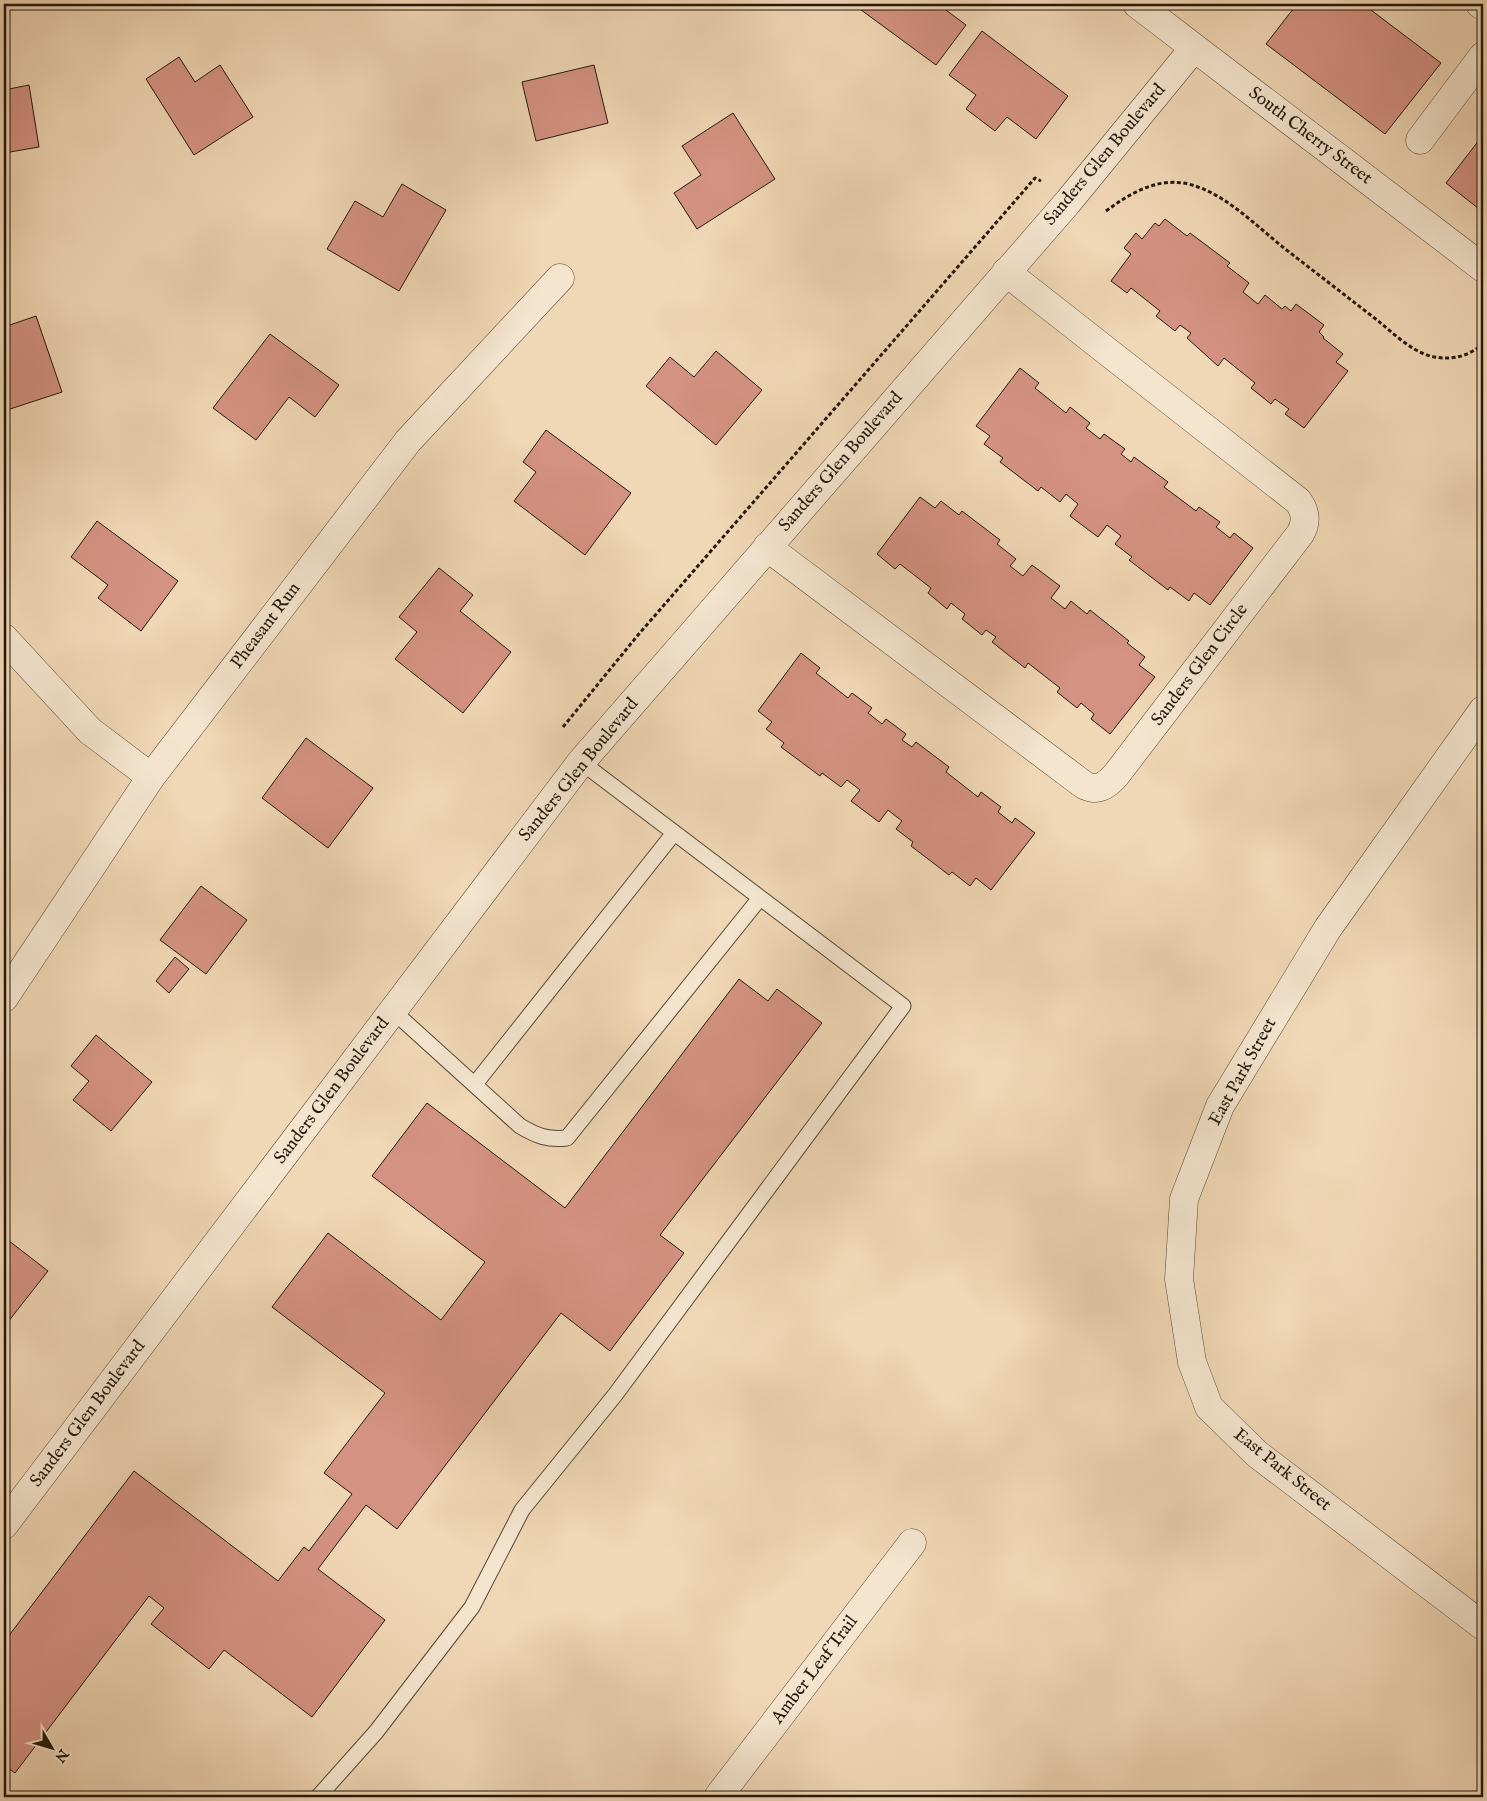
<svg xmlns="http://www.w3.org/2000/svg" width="1487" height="1801" font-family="'IM FELL English',serif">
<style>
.building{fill:#d49282;stroke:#23170b}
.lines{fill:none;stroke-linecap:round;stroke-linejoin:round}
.lane-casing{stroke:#564736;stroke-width:17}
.street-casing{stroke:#564736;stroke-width:29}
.path{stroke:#23170b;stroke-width:3;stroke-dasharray:4 2.5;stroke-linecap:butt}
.lane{stroke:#f5e5cf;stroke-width:15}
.street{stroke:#f5e5cf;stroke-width:28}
.labels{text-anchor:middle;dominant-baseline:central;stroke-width:5;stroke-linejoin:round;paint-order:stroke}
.street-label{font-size:18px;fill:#23170b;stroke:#f5e5cf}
</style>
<rect width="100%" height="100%" fill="#f0d7b5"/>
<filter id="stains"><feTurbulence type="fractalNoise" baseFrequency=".004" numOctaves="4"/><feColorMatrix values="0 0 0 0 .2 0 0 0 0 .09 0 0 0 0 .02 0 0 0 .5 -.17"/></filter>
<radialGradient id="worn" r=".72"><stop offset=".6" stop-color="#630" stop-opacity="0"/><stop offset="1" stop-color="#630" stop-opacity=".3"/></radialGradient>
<path class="building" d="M853,4h85l28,21 -30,40z
M1297,4h66l78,59 -56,71 -119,-90z
M982,31l86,65 -32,43 -29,-22 -12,14 -29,-22 10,-14 -27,-20z
M179,57l16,25 25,-17 33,52 -59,38 -48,-76z
M594,65l14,58 -72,18 -14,-59z
M29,85l10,62 -35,6v-63z
M733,113l42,66 -78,50 -23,-36 27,-18 -19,-29z
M1483,135v77l-37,-29z
M402,184l44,26 -47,81 -72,-42 28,-48 28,16z
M1165,219l22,17 3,-3 40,30 -3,3 22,17 -6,9 15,12 7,-9 17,14 3,-3 6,5 5,-7 28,21 -5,7 5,5 -1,1 20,16 -7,8 12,9 -44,57 -19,-14 4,-5 -14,-10 -4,5 -20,-16 4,-5 -31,-25 -6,8 -31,-28 4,-5 -11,-8 -5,6 -19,-15 4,-5 -29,-23 -4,5 -16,-12 20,-27 -7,-6 12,-15 6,6 13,-16 4,3z
M36,316l26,76 -58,19v-84z
M270,334l69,51 -24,32 -26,-20 -33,43 -43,-32z
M716,351l46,39 -46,55 -70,-59 24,-29 24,20z
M1020,368l19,15 -4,5 31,25 4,-6 20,16 -4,5 14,11 4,-5 21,15 -4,5 10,8 3,-5 34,25 -4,5 32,24 3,-4 21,15 -4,5 14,11 4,-5 19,15 -43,57 -16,-12 -5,8 -19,-14 -2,3 -39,-30 3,-3 -17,-13 6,-8 -14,-11 -9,12 -28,-21 8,-12 -12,-10 -6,8 -19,-15 -3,4 -38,-29 3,-4 -19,-14 6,-8 -14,-10z
M546,430l85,63 -46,62 -71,-54 22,-29 -13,-10z
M920,497l15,11 6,-7 18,14 3,-4 38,29 -3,4 19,15 -6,7 13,10 9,-11 28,21 -9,12 14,11 6,-8 16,13 3,-4 39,31 -2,2 18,14 -6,8 16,12 -45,57 -19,-15 3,-5 -13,-11 -4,5 -20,-16 3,-4 -32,-25 -3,5 -33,-26 4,-5 -10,-7 -4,5 -20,-16 3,-5 -14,-11 -4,6 -19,-16 3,-5 -31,-24 -5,5 -18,-15z
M97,521l81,60 -37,50 -43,-33 10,-13 -37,-28z
M439,568l34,27 -13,16 51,41 -48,61 -68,-54 22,-27 -18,-15z
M801,653l19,15 -4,5 32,25 4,-5 20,15 -4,5 14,11 4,-5 20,15 -4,6 10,7 4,-5 33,25 -3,5 32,25 3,-5 20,15 -3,5 14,11 3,-5 20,15 -44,57 -15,-12 -6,8 -18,-14 -3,3 -38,-29 2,-4 -17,-13 6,-8 -14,-11 -9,12 -28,-21 9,-11 -13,-10 -6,7 -19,-14 -2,3 -39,-29 3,-4 -18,-14 6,-7 -14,-11z
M306,738l67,50 -45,60 -66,-50z
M201,886l46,34 -41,54 -46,-34z
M175,957l14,12 -20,24 -13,-12z
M739,979l29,22 9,-12 45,34 -162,212 24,18 -74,98 -49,-38 -164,216 -31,-24 -48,64 67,51 -73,97 -88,-67 -15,19 -58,-45 13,-16 -15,-12 -134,177 -11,-8v-123l130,-171 144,110 26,-34 5,4 43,-57 -28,-21 61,-80 -113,-86 56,-74 113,87 44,-58 -113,-86 55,-73 138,105z
M96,1035l56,47 -41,49 -38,-31 16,-19 -18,-15z
M4,1237l44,34 -44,56z"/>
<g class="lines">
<defs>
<path id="lane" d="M393,1011l127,115c17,10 27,14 47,12l193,-240
M475,1084l199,-251
M318,1797l58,-65 96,-125 50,-97 93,-115 288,-389 -322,-244"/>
<path id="street" d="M1137,4l346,264
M1480,4l3,2
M1420,140l63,-84
M767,547l317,238c13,7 22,1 32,-10l184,-241c7,-11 6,-22 -2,-33l-292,-229
M4,638l86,93 61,46
M1483,710l-155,218 -108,178 -36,93 -5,80 13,83 17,45 48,47 226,172
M4,998l147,-221 257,-336 152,-163
M4,1525l577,-763 487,-560 126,-154
M718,1797l194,-254"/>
</defs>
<use href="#lane" class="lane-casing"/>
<use href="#street" class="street-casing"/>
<path class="path" d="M1106,211c23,-17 48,-32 77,-28 38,6 72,42 101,65 31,24 62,48 93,72 16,13 33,30 53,36 21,5 37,1 53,-12
M563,727l75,-92 397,-457 6,3"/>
<use href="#lane" class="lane"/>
<use href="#street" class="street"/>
</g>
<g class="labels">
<g class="street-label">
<text transform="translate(1310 136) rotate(37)">South Cherry Street</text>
<text transform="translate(1105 155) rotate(-50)">Sanders Glen Boulevard</text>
<text transform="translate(841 462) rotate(-49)">Sanders Glen Boulevard</text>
<text transform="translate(266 626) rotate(-53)">Pheasant Run</text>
<text transform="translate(1200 665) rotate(-53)">Sanders Glen Circle</text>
<text transform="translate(579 770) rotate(-51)">Sanders Glen Boulevard</text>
<text transform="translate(1243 1072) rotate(-61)">East Park Street</text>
<text transform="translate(332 1091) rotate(-53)">Sanders Glen Boulevard</text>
<text transform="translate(88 1414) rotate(-53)">Sanders Glen Boulevard</text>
<text transform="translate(1282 1470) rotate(39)">East Park Street</text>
<text transform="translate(815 1670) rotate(-53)">Amber Leaf Trail</text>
</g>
</g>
<rect width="1487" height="1801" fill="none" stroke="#f0d7b5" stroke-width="20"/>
<rect x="5" y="5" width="1477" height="1791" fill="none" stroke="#23170b" stroke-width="2.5"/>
<rect x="10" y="10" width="1467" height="1781" fill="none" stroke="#23170b"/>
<g transform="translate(52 1748) rotate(128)" stroke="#f5e5cf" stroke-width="4" paint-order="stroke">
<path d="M0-4L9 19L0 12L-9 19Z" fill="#23170b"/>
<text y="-8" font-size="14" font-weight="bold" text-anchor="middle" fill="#23170b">N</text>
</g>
<rect width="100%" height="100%" filter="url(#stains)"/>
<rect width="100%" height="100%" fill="url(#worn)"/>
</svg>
